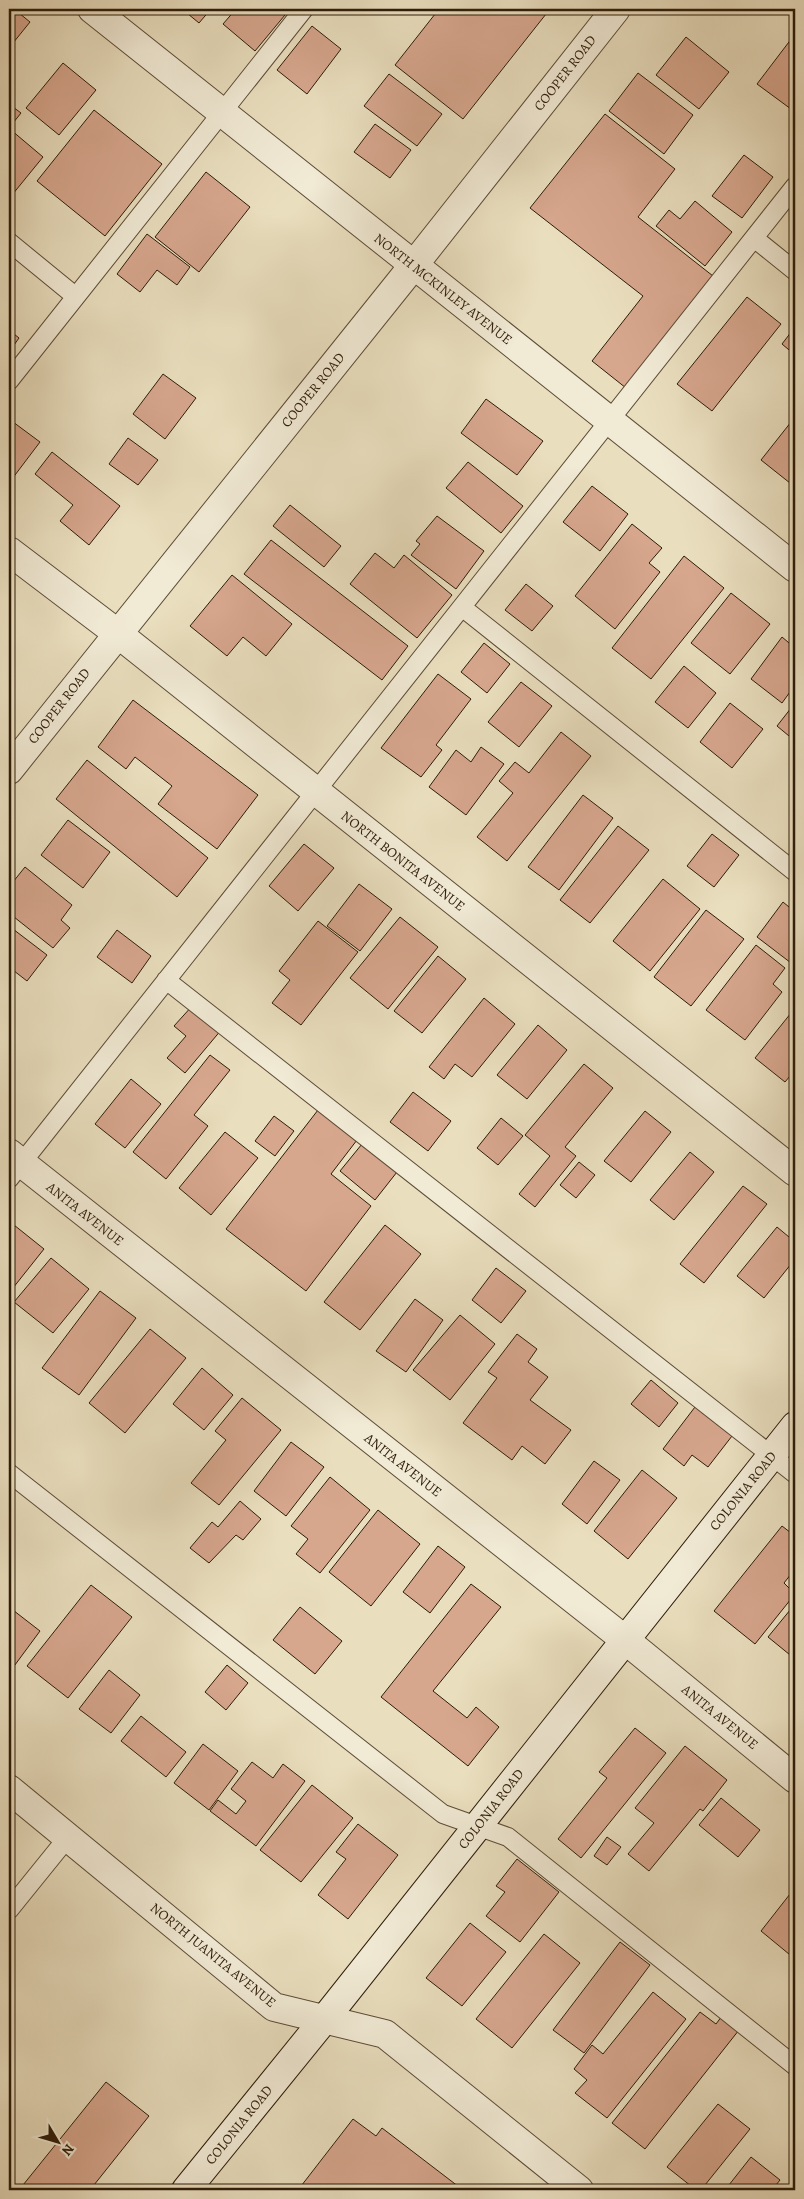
<svg xmlns="http://www.w3.org/2000/svg" width="804" height="2199" font-family="Alegreya,serif">
<style>
.building{fill:#d6a68d;stroke:#2e1c09}
.lines{fill:none;stroke-linecap:round;stroke-linejoin:round}
.lane-casing{stroke:#5d4c36;stroke-width:20}
.street-casing{stroke:#5d4c36;stroke-width:30}
.secondary-casing{stroke:#2e1c09;stroke-width:30}
.lane{stroke:#f1ead5;stroke-width:18}
.street{stroke:#f1ead5;stroke-width:28}
.secondary{stroke:#f1ead5;stroke-width:28}
.labels{text-anchor:middle;dominant-baseline:central;stroke-width:5;stroke-linejoin:round;paint-order:stroke}
.street-label{font-size:14px;fill:#2e1c09;stroke:#f1ead5}
</style>
<rect width="100%" height="100%" fill="#e9debe"/>
<filter id="stains"><feTurbulence type="fractalNoise" baseFrequency=".004" numOctaves="4"/><feColorMatrix values="0 0 0 0 .2 0 0 0 0 .09 0 0 0 0 .02 0 0 0 .5 -.17"/></filter>
<radialGradient id="worn" r=".72"><stop offset=".6" stop-color="#630" stop-opacity="0"/><stop offset="1" stop-color="#630" stop-opacity=".3"/></radialGradient>
<path class="building" d="M9,9h5l16,13 -21,26z
M182,9h29l-12,14z
M236,9h54l-35,42 -32,-27z
M439,9h111l-87,110 -68,-54z
M312,26l29,23 -34,45 -30,-24z
M795,34v78l-38,-28z
M686,37l43,35 -30,37 -43,-34z
M63,63l33,27 -37,45 -33,-27z
M638,73l55,42 -29,39 -55,-43z
M389,74l53,40 -25,32 -53,-40z
M9,104l12,9 -12,15z
M94,110l68,54 -57,72 -68,-55z
M605,114l70,55 -37,48 75,59 -87,112 -34,-27 51,-65 -113,-88z
M375,124l36,26 -21,28 -36,-26z
M11,130l32,27 -31,38 -3,-3v-60z
M744,155l29,22 -31,41 -30,-22z
M206,172l44,35 -51,65 -44,-35z
M695,201l37,31 -27,34 -49,-40 13,-16 11,9z
M147,234l43,33 -13,18 -20,-15 -17,22 -23,-18z
M747,297l34,27 -69,87 -35,-27z
M795,327v28l-13,-11z
M9,330l10,8 -10,14z
M163,374l33,24 -31,41 -32,-25z
M486,399l57,42 -26,34 -56,-42z
M795,417v70l-34,-27z
M9,419l31,23 -28,37 -3,-2z
M128,438l30,22 -20,25 -29,-21z
M52,452l68,54 -31,39 -29,-24 13,-16 -38,-31z
M468,462l55,44 -22,27 -55,-45z
M592,486l36,28 -28,37 -37,-29z
M290,505l51,41 -17,21 -51,-41z
M437,516l47,35 -28,38 -45,-34 9,-11 -4,-3z
M632,524l30,24 -13,15 11,9 -45,57 -40,-33z
M271,540l137,106 -26,34 -138,-106z
M375,553l19,15 10,-13 48,40 -35,43 -67,-54z
M684,556l40,32 -73,91 -39,-31z
M232,575l60,49 -26,32 -23,-19 -16,19 -37,-30z
M526,584l27,22 -21,25 -27,-21z
M731,593l39,31 -40,50 -39,-31z
M782,637l13,11v37l-13,18 -31,-24z
M484,643l26,21 -23,29 -26,-21z
M684,666l32,27 -28,35 -33,-26z
M438,674l33,25 -35,46 6,5 -21,27 -40,-29z
M521,682l31,24 -33,41 -31,-25z
M133,700l125,95 -41,54 -59,-45 14,-18 -37,-29 -9,12 -28,-22z
M730,703l33,26 -31,39 -32,-26z
M795,703v38l-18,-15z
M561,732l30,24 -84,105 -30,-24 36,-44 -14,-12 16,-19 14,11z
M481,747l23,17 -38,51 -37,-28 27,-37 15,12z
M87,760l121,98 -31,39 -121,-98z
M583,795l30,23 -54,72 -31,-23z
M68,820l42,32 -27,36 -42,-33z
M618,826l31,24 -59,73 -30,-23z
M712,834l27,21 -25,32 -27,-21z
M304,844l30,24 -36,43 -29,-25z
M25,867l47,38 -11,15 9,8 -17,20 -44,-35v-26z
M663,879l37,30 -50,62 -37,-30z
M359,884l33,25 -32,42 -33,-25z
M783,902l12,10v54l-38,-29z
M706,910l38,29 -53,67 -37,-29z
M400,917l38,30 -50,62 -38,-31z
M318,921l40,31 -57,73 -29,-22 18,-23 -11,-9z
M9,926l38,29 -20,26 -18,-14z
M117,930l34,26 -19,27 -35,-26z
M756,945l29,23 -12,16 9,8 -37,48 -39,-30z
M438,956l28,23 -44,54 -28,-22z
M484,998l31,26 -43,53 -17,-13 -11,15 -15,-12z
M193,1005l29,24 -37,44 -18,-15 19,-22 -12,-10z
M795,1008v62l-10,12 -30,-24z
M538,1025l29,25 -40,49 -30,-24z
M210,1055l20,15 -36,45 14,11 -42,53 -33,-27z
M584,1064l29,24 -48,59 11,9 -41,51 -16,-13 31,-38 -25,-21z
M131,1079l30,25 -36,44 -30,-24z
M413,1092l38,29 -23,30 -38,-29z
M318,1110l39,30 -26,34 40,32 -65,85 -80,-62z
M645,1111l26,21 -40,50 -27,-21z
M274,1116l20,15 -19,25 -20,-15z
M501,1118l22,18 -25,29 -21,-17z
M225,1132l33,26 -47,57 -32,-27z
M362,1144l35,28 -22,28 -35,-29z
M690,1152l24,20 -40,48 -24,-20z
M579,1162l16,13 -19,23 -16,-13z
M743,1186l24,18 -63,79 -24,-19z
M9,1221l35,28 -35,44z
M385,1225l36,29 -61,76 -36,-28z
M777,1227l18,15v17l-31,39 -27,-22z
M51,1258l38,31 -36,44 -39,-31z
M496,1268l30,23 -25,32 -29,-23z
M100,1291l36,27 -57,77 -37,-27z
M415,1299l28,21 -37,52 -30,-21z
M460,1315l35,29 -45,56 -37,-30z
M150,1329l36,29 -61,75 -36,-30z
M517,1334l20,15 -9,13 20,15 -18,23 41,30 -26,34 -23,-18 -10,14 -49,-37 34,-45 -9,-6z
M202,1368l31,27 -29,35 -31,-26z
M651,1380l27,23 -19,24 -28,-23z
M242,1398l39,32 -62,75 -28,-22 35,-43 -11,-9z
M695,1407l37,29 -24,31 -16,-12 -8,11 -21,-17z
M291,1442l33,25 -38,49 -32,-25z
M594,1461l26,19 -33,44 -25,-20z
M642,1470l35,28 -49,61 -34,-28z
M330,1477l40,33 -50,63 -24,-19 12,-15 -17,-13z
M240,1501l21,18 -18,21 -7,-5 -27,28 -19,-15 22,-26 6,5z
M378,1510l42,34 -49,62 -42,-34z
M782,1526l13,10v33l-11,14 11,11 -40,50 -41,-33z
M438,1546l27,21 -35,46 -27,-21z
M471,1584l30,23 -68,84 34,27 9,-11 23,20 -31,39 -87,-69z
M91,1585l41,32 -64,81 -41,-32z
M795,1604v55l-27,-22z
M9,1607l31,24 -31,42z
M300,1607l42,34 -27,33 -42,-34z
M227,1665l21,18 -22,27 -21,-18z
M109,1670l31,25 -29,38 -32,-24z
M141,1716l45,36 -20,25 -45,-36z
M635,1728l31,25 -85,105 -23,-19 49,-61 -8,-6z
M203,1744l35,27 -29,39 -35,-27z
M685,1746l42,34 -24,31 -3,-2 -51,62 -21,-17 26,-31 -19,-15z
M252,1762l21,16 10,-14 22,17 -49,65 -46,-35 8,-11 18,14 10,-13 -15,-12z
M312,1785l41,33 -52,64 -41,-32z
M721,1798l39,32 -22,27 -39,-32z
M358,1824l40,31 -50,64 -30,-24 28,-36 -10,-7z
M607,1837l14,10 -14,18 -13,-9z
M517,1859l42,33 -39,50 -34,-26 19,-24 -9,-6z
M790,1894l5,5v60l-34,-28z
M470,1923l36,29 -44,54 -36,-28z
M544,1934l36,29 -68,85 -36,-29z
M620,1942l30,23 -66,88 -31,-23z
M653,1992l33,27 -79,99 -32,-25 12,-13 -13,-11 18,-24 11,9z
M700,2012l16,12 6,-8 17,14 -94,119 -33,-26z
M106,2082l43,34 -59,74h-71z
M718,2104l32,25 -49,61h-5l-29,-23z
M353,2119l23,17 6,-8 81,62h-165z
M751,2157l29,23 -8,10h-47z"/>
<g class="lines">
<defs>
<path id="lane" d="M754,238l41,33
M9,242l66,54
M9,381l295,-372
M463,608l332,264
M166,980l629,494
M9,1179l786,-993
M9,1473l434,341 65,23 287,229
M9,1910l59,-73"/>
<path id="street" d="M92,9l703,559
M9,551l108,82 678,539
M9,770l404,-504 203,-257
M9,1153l615,486 171,140
M9,1789l265,218 111,27 194,156"/>
<path id="secondary" d="M186,2190l137,-169 472,-595"/>
</defs>
<use href="#lane" class="lane-casing"/>
<use href="#street" class="street-casing"/>
<use href="#secondary" class="secondary-casing"/>
<use href="#lane" class="lane"/>
<use href="#street" class="street"/>
<use href="#secondary" class="secondary"/>
</g>
<g class="labels">
<g class="street-label">
<text transform="translate(565 73) rotate(-52)">COOPER ROAD</text>
<text transform="translate(443 289) rotate(38)">NORTH MCKINLEY AVENUE</text>
<text transform="translate(313 390) rotate(-51)">COOPER ROAD</text>
<text transform="translate(59 706) rotate(-52)">COOPER ROAD</text>
<text transform="translate(403 861) rotate(38)">NORTH BONITA AVENUE</text>
<text transform="translate(85 1214) rotate(38)">ANITA AVENUE</text>
<text transform="translate(403 1465) rotate(38)">ANITA AVENUE</text>
<text transform="translate(743 1491) rotate(-51)">COLONIA ROAD</text>
<text transform="translate(720 1717) rotate(39)">ANITA AVENUE</text>
<text transform="translate(491 1809) rotate(-52)">COLONIA ROAD</text>
<text transform="translate(213 1955) rotate(39)">NORTH JUANITA AVENUE</text>
<text transform="translate(239 2125) rotate(-51)">COLONIA ROAD</text>
</g>
</g>
<rect width="804" height="2199" fill="none" stroke="#e9debe" stroke-width="30"/>
<rect x="10" y="10" width="784" height="2179" fill="none" stroke="#2e1c09" stroke-width="2.5"/>
<rect x="15" y="15" width="774" height="2169" fill="none" stroke="#2e1c09"/>
<g transform="translate(58 2142) rotate(128)" stroke="#f1ead5" stroke-width="4" paint-order="stroke">
<path d="M0-4L9 19L0 12L-9 19Z" fill="#2e1c09"/>
<text y="-8" font-size="14" font-weight="bold" text-anchor="middle" fill="#2e1c09">N</text>
</g>
<rect width="100%" height="100%" filter="url(#stains)"/>
<rect width="100%" height="100%" fill="url(#worn)"/>
</svg>
